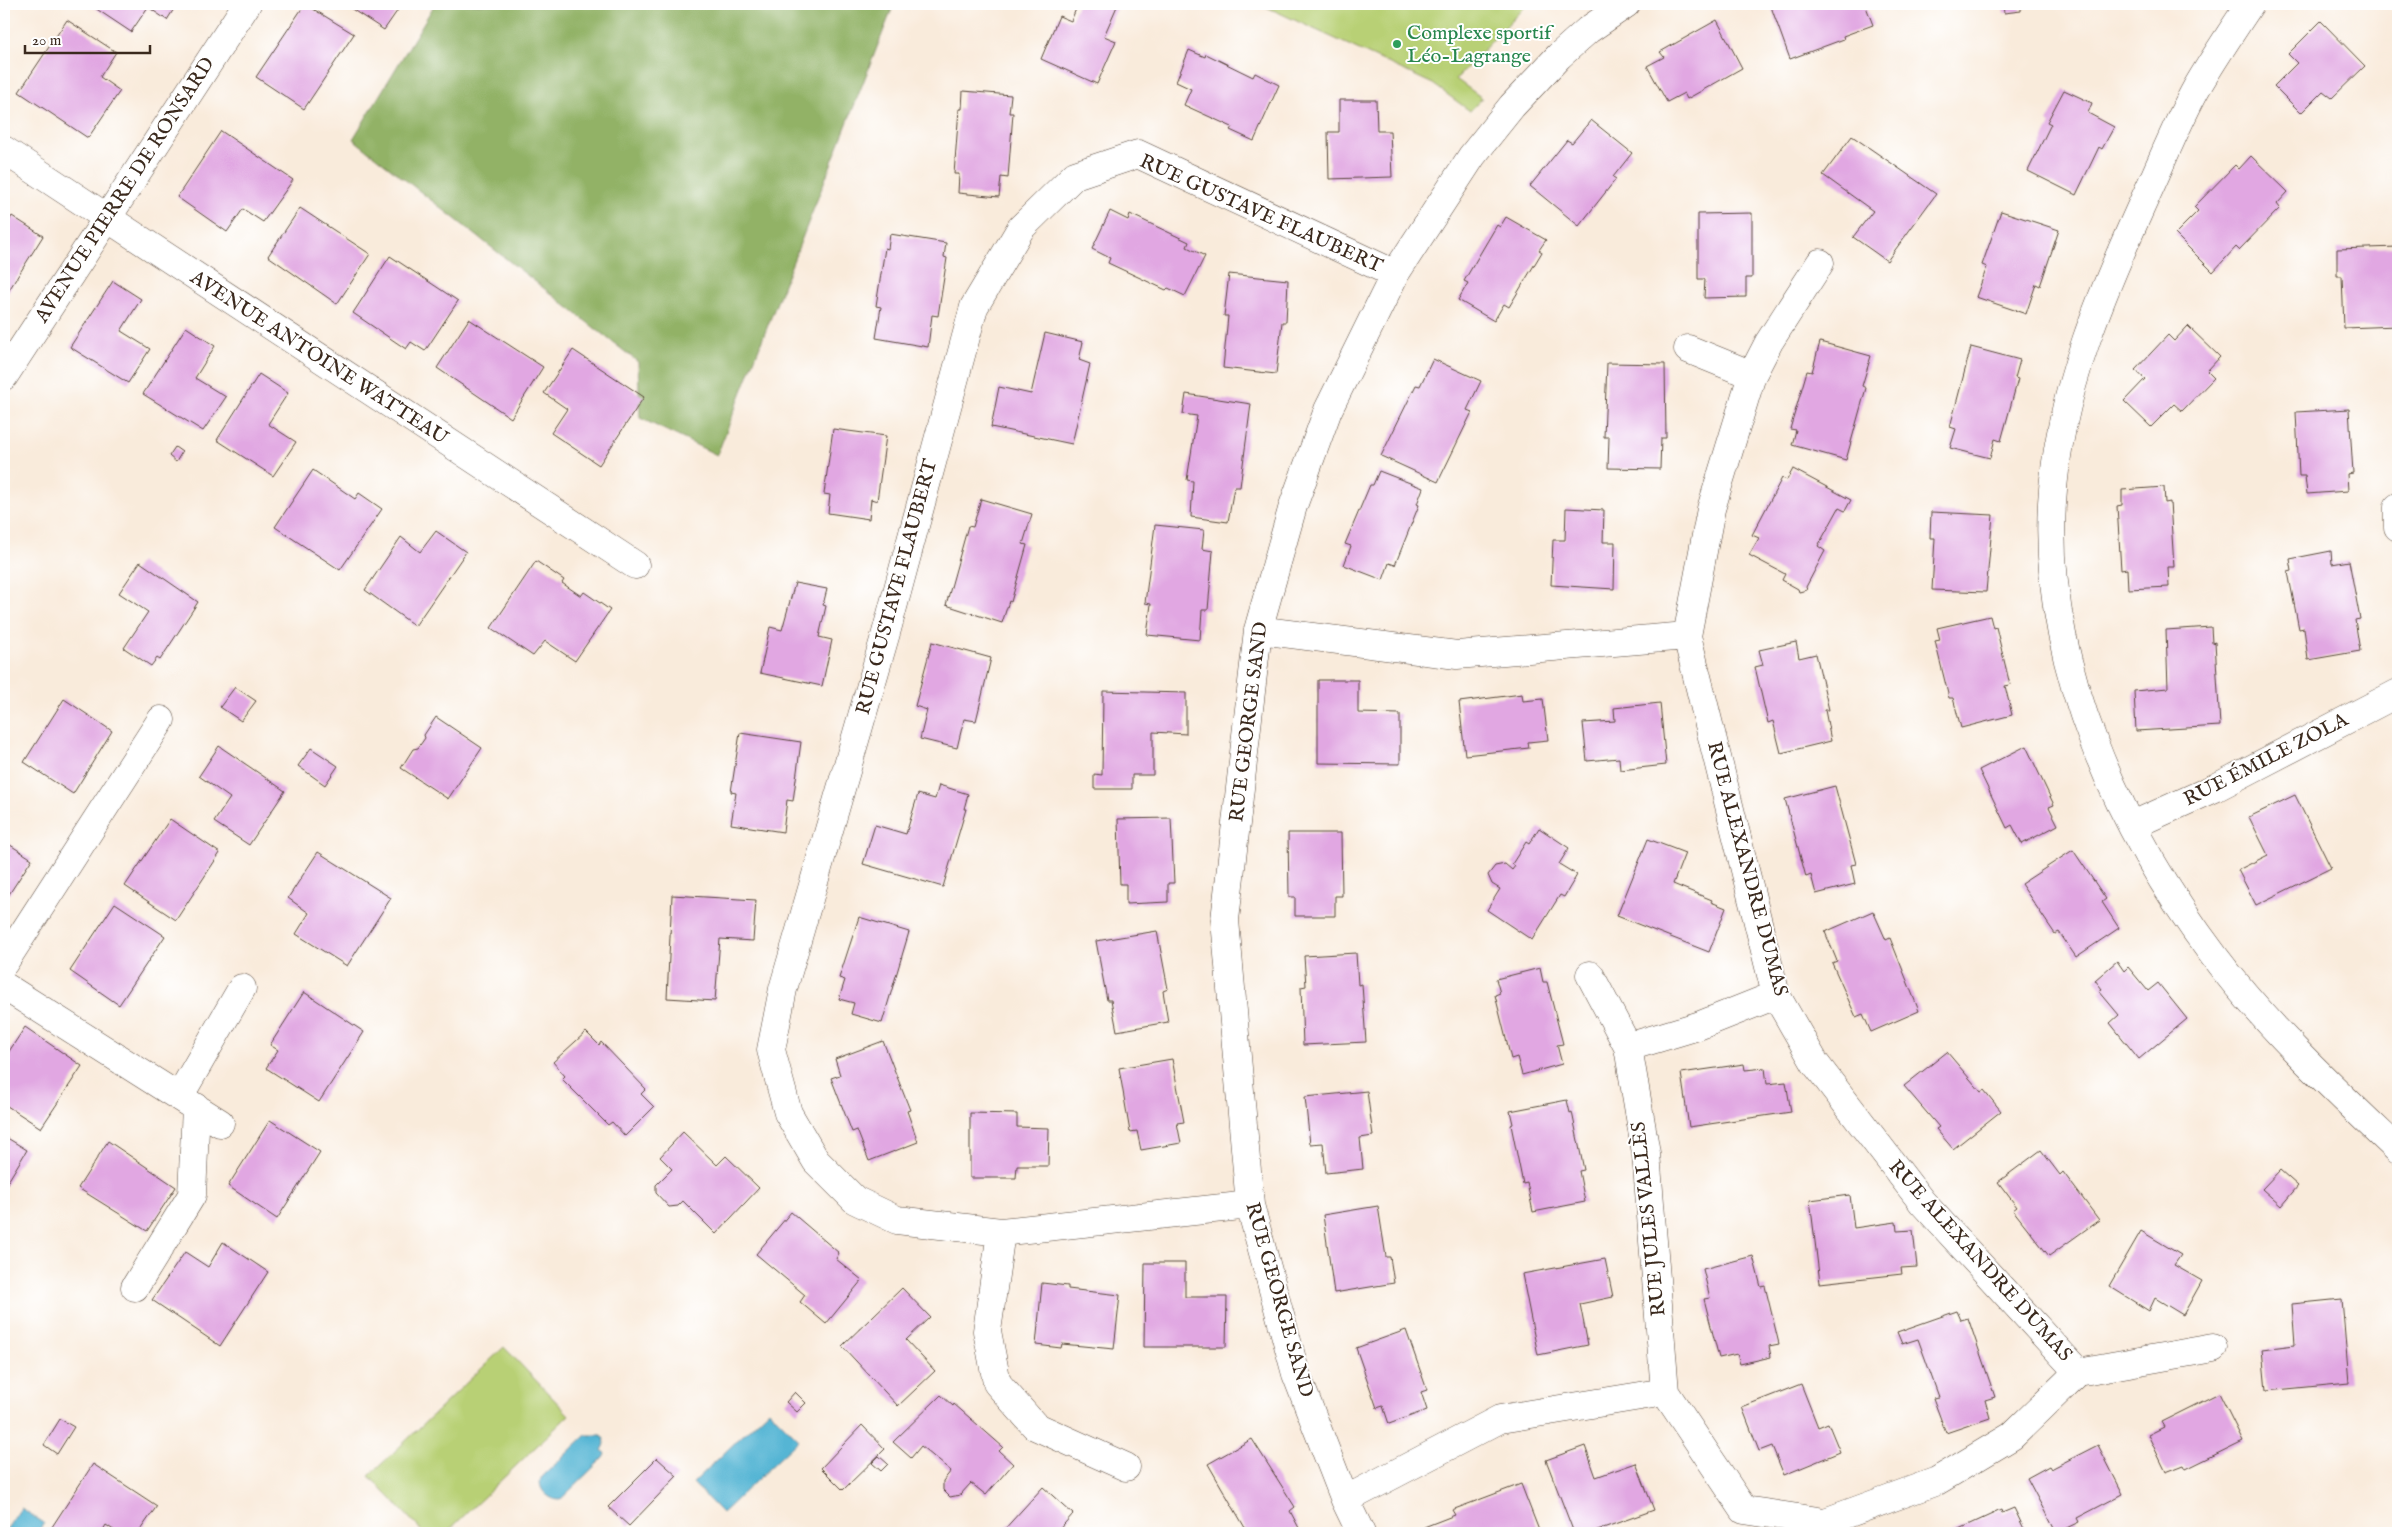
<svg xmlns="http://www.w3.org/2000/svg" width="2402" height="1537" font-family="'IM FELL English',serif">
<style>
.green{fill:#b8d074;stroke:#7a7d49}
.forest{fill:#92b266;stroke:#666e42}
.water{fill:#55b5d4;stroke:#487079}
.building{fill:#e1a7e2}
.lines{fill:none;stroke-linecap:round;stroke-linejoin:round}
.minor-casing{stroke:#58473a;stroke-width:29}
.minor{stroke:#fff;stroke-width:28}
.leisure-dot{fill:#2e9e5b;stroke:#fff;stroke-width:2}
.labels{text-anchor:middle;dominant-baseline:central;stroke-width:4;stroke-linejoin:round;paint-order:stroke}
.leisure-label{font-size:20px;fill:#27864d;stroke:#fff;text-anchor:start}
.street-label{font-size:20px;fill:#3b2a1e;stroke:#fff}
</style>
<rect width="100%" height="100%" fill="#fff"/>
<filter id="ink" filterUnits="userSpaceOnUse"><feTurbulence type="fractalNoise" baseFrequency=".02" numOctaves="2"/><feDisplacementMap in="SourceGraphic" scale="10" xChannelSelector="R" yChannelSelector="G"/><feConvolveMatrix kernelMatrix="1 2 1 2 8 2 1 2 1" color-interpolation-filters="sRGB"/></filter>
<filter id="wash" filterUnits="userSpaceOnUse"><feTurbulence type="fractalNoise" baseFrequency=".0096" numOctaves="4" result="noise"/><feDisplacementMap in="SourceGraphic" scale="20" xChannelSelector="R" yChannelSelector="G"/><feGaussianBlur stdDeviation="1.12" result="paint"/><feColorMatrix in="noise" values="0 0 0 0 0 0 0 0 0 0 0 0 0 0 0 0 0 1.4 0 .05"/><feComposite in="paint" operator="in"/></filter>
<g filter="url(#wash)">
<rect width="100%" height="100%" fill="#f9ebdb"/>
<path class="green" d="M1260,4h267l-71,75 26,19 -12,13 -37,-27z
M504,1347l65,68 -123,118h-22l-55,-57z"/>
<path class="forest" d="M435,4h459l-177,451 -77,-37 -2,-56 -285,-223z"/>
<path class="water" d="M769,1410l30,30 -77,73 -29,-30z
M586,1435h15c5,6 5,9 1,15l3,4 -2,4 -43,42c-11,0 -23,-11 -19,-22z
M21,1508l23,15 -7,10h-33z"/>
<g id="blocks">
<path class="building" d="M89,4h88l-10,16 -19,-13 -17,25z
M305,4l49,30 -50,75 -48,-32z
M344,4h58l-18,26z
M1078,4h40l-14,32 12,5 -19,43 -56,-25 18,-43 12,5z
M1770,4h95l8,21 -30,11 1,3 -54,20z
M2003,4h18v7l-17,2z
M67,20l49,32 -16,25 20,14 -32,47 -69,-46z
M1717,20l25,48 -55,31 -3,-6 -17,9 -20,-36 17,-9 -4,-5z
M2321,21l44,45 -33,32 -9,-7 -22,22 -27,-27 23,-23 -9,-9z
M1189,50l16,7 1,-3 47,23 2,-4 24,12 -25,56 -24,-11 2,-3 -48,-22 7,-16 -15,-7z
M2064,90l28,13 -4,10 26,14 -12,22 -3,-2 -23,48 -48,-24 23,-47 -4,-2z
M963,91l48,4 -2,18h4l-5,65 -7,-1 -2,20 -41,-4 1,-19h-5l5,-65h3z
M1339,100h37l1,31h13l2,46 -63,2 -1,-47h11z
M1591,120l41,33 -19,24 3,2 -37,47 -49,-40 37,-46 5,3z
M221,131l72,49 -30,42 -20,-13 -16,23 -50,-35z
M1852,136l84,58 -49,67 -34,-24 20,-26 -50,-36z
M2251,156l37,36 -11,12 3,4 -41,42 -3,-3 -23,25 -38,-38 23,-23 -4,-4 41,-42 4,4z
M300,208l70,46 -33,50 -69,-48z
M1110,211l18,9 2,-6 59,28 -2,5 18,9 -20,40 -17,-8 -2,2 -58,-27 2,-5 -18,-9z
M2001,211l58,19 -19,56 -4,-2 -10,30 -50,-17 11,-30 -5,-2z
M1752,213v65h-6v19l-42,1 1,-19h-7v-65z
M12,216l31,20 -39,62v-69z
M1506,217l40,23 -7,10 3,2 -33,55 -5,-3 -10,17 -36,-21 10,-17 -4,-2 33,-56 3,2z
M890,234l56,9 -2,14 3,1 -9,58 -6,-1 -4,32 -52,-9 5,-31 -5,-1 9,-58 3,1z
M2398,247v79l-54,2 -2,-52h-5v-27z
M390,256l68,45 -33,50 -14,-9 -5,7 -53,-36z
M1229,274l59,6 -2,42h-4l-6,52 -53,-6 5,-52h-4z
M113,281l28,18 -20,32 29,18 -22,34 -58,-36z
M469,319l74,48 -32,51 -74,-50z
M2188,326l32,31 -13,14 7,7 -32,33 -8,-7 -23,23 -27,-26 21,-22 -10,-9 33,-35 6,6z
M186,327l29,19 -20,32 31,19 -23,34 -60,-37z
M1045,333l38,9 -4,18 11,4 -18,80 -81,-17 8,-40 32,7z
M1820,342l51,14 -9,30 4,2 -20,72 -54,-15 4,-15 -6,-1 17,-58 5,1z
M1971,347l49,13 -5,18 3,1 -17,62 -6,-2 -5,19 -40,-10 6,-19 -6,-2z
M573,350l71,47 -45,68 -48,-32 16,-24 -23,-16z
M1433,359l48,22 -14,29 5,2 -34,70 -57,-26 35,-71 4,1z
M1607,363l58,1 1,74h-5l-1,31 -52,-1 1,-31h-5z
M259,374l29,19 -20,31 28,18 -23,34 -56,-36z
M1186,394l65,10 -11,83h-6l-6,35 -37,-5 2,-36 -6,-1 10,-64 -14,-2z
M2349,409l4,64 -6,1 1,17 -41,3 -2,-18h-6l-3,-64z
M833,429l53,7 -9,65 -6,-2 -2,20 -41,-6 2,-18 -6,-1z
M175,447l7,5 -6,10 -7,-6z
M1793,469l58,31 -6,11 -6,-3 -21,38 7,5 -19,36 1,3 -8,2 -1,-3 -16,-9 3,-6 -36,-19 10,-17 -7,-3 30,-57 5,2z
M313,470l42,29 4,-6 23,16 -42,61 -65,-43z
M1379,471l44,17 -6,16 2,1 -24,60 -6,-2 -6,17 -39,-15 7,-19 -6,-2 25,-59h3z
M2164,487l1,16 5,-1 4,65h-6l1,20 -41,2 -1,-20 -6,1 -4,-64 5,-1v-15z
M981,499l51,15 -9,30 4,1 -16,57 -2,-1 -7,22 -56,-18 22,-79 5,1z
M1566,508l38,2 -1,32h12l-1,47 -63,-4 2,-45h12z
M1931,512l62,3 -7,77 -54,-2 3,-52h-5z
M1155,525l49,5 -2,19 11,2 -5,59h-6l-2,30 -53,-5 4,-31 -6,-1z
M436,531l30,21 -51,74 -50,-36 36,-53 19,15z
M2331,551l1,13 17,-3 11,58 -5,1 5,31 -52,9 -4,-32 -5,1 -11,-57 4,-1 -2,-12z
M536,561l28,19 -2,3 19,13 3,-4 26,18 -35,51 -30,-20 -12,15 -42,-28z
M140,562l58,40 -38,58 -3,-2 -6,8 -27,-18 24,-36 -29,-19z
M795,583l32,6 -4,16 3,1 -7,31 13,3 -10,46 -62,-13 10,-46 12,3z
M1990,616l3,12 3,-1 14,58 -5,1 7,29 -51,13 -8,-30h-4l-14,-57 5,-1 -3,-12z
M2211,627l1,16 3,-1 5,84 -84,5 -2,-40 34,-3 -2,-58z
M932,642l59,16 -15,63 -12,-2 -7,29 -37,-9 7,-29 -12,-4z
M1796,642l3,16 17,-4 13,56h-4l6,31 -50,12 -8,-32 -5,2 -13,-56 8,-2 -4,-15z
M1318,680h40v33l42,1v50l-82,-1z
M235,687l21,14 -15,20 -21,-14z
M1103,691l83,2v41l-33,-2v43h-21v14h-38v-15l8,1z
M1522,694l1,7 20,-2 5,41 -20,2 1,6 -64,7 -6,-53z
M64,699l48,32 -39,63 -49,-32z
M1660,703l6,62 -46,5 -1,-12 -32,3 -4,-38 32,-2 -1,-13z
M436,717l46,31 -34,51 -47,-31 12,-19 5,-1 7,-10 -1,-3z
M740,733l61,9 -8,59 -6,-1 -4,32 -52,-8 5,-31 -5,-1z
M219,746l66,45 -36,54 -35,-23 16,-24 -31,-22z
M2026,746l28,59 -5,2 9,18 -36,19 -10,-19 -5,3 -28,-58z
M311,748l27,18 -13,19 -27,-19z
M939,785l29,9 -4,15h2l-23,78 -80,-23 12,-39 31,9 12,-40 17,5z
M1835,786l21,78 -5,1 4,19 -39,10 -5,-19 -5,2 -21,-78z
M2295,795l36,73 -75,37 -18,-35 30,-15 -19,-38z
M1171,818l3,65h-6v19l-42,2v-20h-6l-2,-65z
M170,819l50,34 -44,67 -51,-34z
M1539,828l30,20 -10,16 18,11 -13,22 -4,-2 -28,45 -45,-30 13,-21 -8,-5 -4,-9 7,-9 10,-2 7,6 3,-4 -3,-2 14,-22 3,2z
M1288,833h53l1,63h-7v20h-40v-19h-6z
M1648,839l37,14 -12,31 39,16 -1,2 15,6 -17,44 -92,-36z
M4,841l28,18 -28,43z
M2073,850l33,49 -4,3 17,26 -43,29 -17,-25 -4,2 -34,-50z
M318,852l73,46 -44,68 -51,-32 13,-21 -21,-15z
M672,895l84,5 -3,41 -33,-2 -5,62 -48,-3z
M115,903l50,33 -46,69 -49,-34z
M1873,911l13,29 4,-2 29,73 -48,21 -8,-18 -7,3 -24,-54 5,-2 -12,-29z
M859,917l50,15 -27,91 -31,-9 3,-11 -15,-4 6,-19 -6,-2z
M1157,931l11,58 -5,2 5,31 -51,9 -6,-31h-4l-11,-59z
M1356,953l2,32 4,-1 4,58 -63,3 -2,-58 5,-1 -2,-30z
M2117,961l7,10 4,-4 20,24 10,-8 29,36 -48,40 -29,-36 9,-8 -20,-24 3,-2 -7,-9z
M1540,968l3,14h4l16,62 -6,1 5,19 -40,11 -5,-18 -6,2 -16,-64 5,-2 -4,-14z
M304,992l60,40 -45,70 -53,-34 12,-18 -8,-5z
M25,1027l57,39 -41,62 -37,-24v-45z
M586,1032l13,13 2,-3 45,47 -5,5 13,13 -29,29 -13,-14 -4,3 -46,-46 3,-3 -12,-14z
M883,1041l27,69 -3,1 11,31 -49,19 -12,-31 -5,2 -21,-54 9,-3 -5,-16z
M1947,1052l34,40 3,-2 17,21 -48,38 -17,-20 3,-2 -35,-41z
M1172,1059l12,63 -7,1 4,20 -40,7 -4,-19 -7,1 -11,-64z
M1744,1064l1,6 20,-2 2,16 19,-2 5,30 -102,15 -8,-54z
M1367,1091l6,45 -13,2 3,31 -37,4 -3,-30 -13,1 -5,-47z
M1567,1100l3,13 2,-1 12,58 -5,1 6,31 -52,10 -6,-29 -4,1 -12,-59 2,-1 -3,-13z
M970,1113l47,1v13l32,1 -1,38h-31l-1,12h-46z
M270,1120l50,32 -43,67 -49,-33z
M683,1132l34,33 9,-9 33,32 -43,46 -33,-33 -5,5 -9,1 -13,-14v-8l16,-16 -12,-12z
M4,1136l23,14 -23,38z
M108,1141l68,46 -29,44 -69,-43z
M2041,1150l19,25 3,-3 36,48 -50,36 -36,-46 4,-3 -19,-25z
M2280,1170l18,16 -17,20 -19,-17z
M1850,1195l4,33 42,-6 1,9 16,-1 4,37 -16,1 1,6 -82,9 -10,-83z
M1378,1206l8,51h4l4,26 -60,10 -11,-78z
M791,1212l48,41 -3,6 26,21 -36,44 -26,-22 5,-7 -49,-41z
M2141,1231l40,24 -7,10 28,16 -19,34 -28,-17 -6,13 -40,-25z
M223,1242l45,30 -48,74 -68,-46 33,-48 23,15z
M1753,1256l8,31 4,-1 14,58 -10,2 2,11 -31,7 -3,-10 -18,4 -15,-59 6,-1 -7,-29z
M1605,1259l8,38 -33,7 8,41 -50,10 -16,-81z
M1145,1263h40v34h42l-1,50h-82z
M1042,1283l26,3v3l52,6 -6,54 -52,-5 -1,4 -25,-3z
M902,1288l28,29 -24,23 29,31 -37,35 -56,-60z
M2342,1299l7,84 -83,8 -4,-42 33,-4 -3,-41z
M1957,1311l4,9 7,-2 27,79 -10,3 5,18 -44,15 -13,-35 6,-1 -21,-58 -16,5 -5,-12z
M1406,1330l21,60 -6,2 6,18 -38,14 -6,-18 -6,2 -21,-60z
M1801,1384l17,43 10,-4 12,29 -56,23 -12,-29 -13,5 -17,-44z
M795,1392l11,11 -9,9 -11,-10z
M2219,1393l24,48 -57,28 -2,-4 -18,7 -18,-37 16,-8 -3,-5z
M941,1395l12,11 1,-2 49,43 -4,4 14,13 -27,31 -15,-12 -11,12 -10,2 -7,-7v-9l8,-10 -30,-25 -10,12 -18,-16z
M60,1419l14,8 -17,27 -13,-9z
M862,1425l23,24 -42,41 -22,-22z
M1252,1439l43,68 -5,4 9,17 -8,5h-43l-40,-69z
M2098,1445l25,49 -46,24 2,4 -23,11 -29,-55 22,-12 2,3z
M1585,1446l11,31 40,-14 18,47 -65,23h-15l-28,-73z
M879,1456l9,8 -7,7 -9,-8z
M657,1458l20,18 -48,50 -21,-19z
M93,1464l64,42 -19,27h-20l-12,-8 -5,8h-53z
M1521,1484l19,49h-113l-3,-6 31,-12 -3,-5z
M1043,1487l30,27 -17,19h-55z
M2014,1508l12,25h-75l50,-23 1,3z"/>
</g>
</g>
<g filter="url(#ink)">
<use href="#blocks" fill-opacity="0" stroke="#58473a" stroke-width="1"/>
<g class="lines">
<defs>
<path id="minor" d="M2250,4c-18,27 -36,54 -53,83 -18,32 -32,67 -47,100 -46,100 -92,205 -98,316 -9,162 67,326 162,453 53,71 120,133 184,194
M4,150l631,415
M1688,349l64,26
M4,376l243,-372
M2398,507v20
M1258,630l199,25 230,-19 89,359 39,68 107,139 156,170 135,-24
M1687,636l24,-127 41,-134 17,-33 51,-79
M2133,825l84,-38 181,-94
M4,963l157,-243
M1590,975l38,72
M4,986l216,137
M1776,995l-78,31 -70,21 18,106 19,239 79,118 81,12 112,-41 75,-45 66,-64
M179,1097l63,-109
M1250,1205l-249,27 -104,-12 -42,-20 -39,-39 -28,-48 -17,-63 12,-61 103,-356 88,-326 47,-79 54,-53 63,-21 257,120
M1001,1232l-14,99 10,52 38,43 91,41
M135,1287l57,-92 4,-88
M1345,1500l155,-81 165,-27
M1361,1533l-16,-33 -49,-126 -46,-169 -25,-285 33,-290 35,-124 35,-96 67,-136 77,-118 40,-50 47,-50 29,-26 38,-26"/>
</defs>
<use href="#minor" class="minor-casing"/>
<use href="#minor" class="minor"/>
</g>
</g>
<circle class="leisure-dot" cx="1397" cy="44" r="5"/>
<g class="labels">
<g class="leisure-label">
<text x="1407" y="33">Complexe sportif<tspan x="1407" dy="23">Léo-Lagrange</tspan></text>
</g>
<g class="street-label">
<text transform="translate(125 190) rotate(-57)">AVENUE PIERRE DE RONSARD</text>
<text transform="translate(1261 214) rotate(24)">RUE GUSTAVE FLAUBERT</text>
<text transform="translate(319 358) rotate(33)">AVENUE ANTOINE WATTEAU</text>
<text transform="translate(897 587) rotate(-75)">RUE GUSTAVE FLAUBERT</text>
<text transform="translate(1249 722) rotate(-83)">RUE GEORGE SAND</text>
<text transform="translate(2266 760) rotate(-27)">RUE ÉMILE ZOLA</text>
<text transform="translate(1747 869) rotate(75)">RUE ALEXANDRE DUMAS</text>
<text transform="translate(1649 1219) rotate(-96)">RUE JULES VALLÈS</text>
<text transform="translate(1980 1261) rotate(48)">RUE ALEXANDRE DUMAS</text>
<text transform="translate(1279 1300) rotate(74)">RUE GEORGE SAND</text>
</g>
</g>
<rect width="2402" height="1537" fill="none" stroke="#fff" stroke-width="20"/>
<path d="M25 45v8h125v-8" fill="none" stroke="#3b2a1e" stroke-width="2.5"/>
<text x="32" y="45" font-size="15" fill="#3b2a1e" stroke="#ffffff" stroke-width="4" paint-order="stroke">20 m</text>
</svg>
